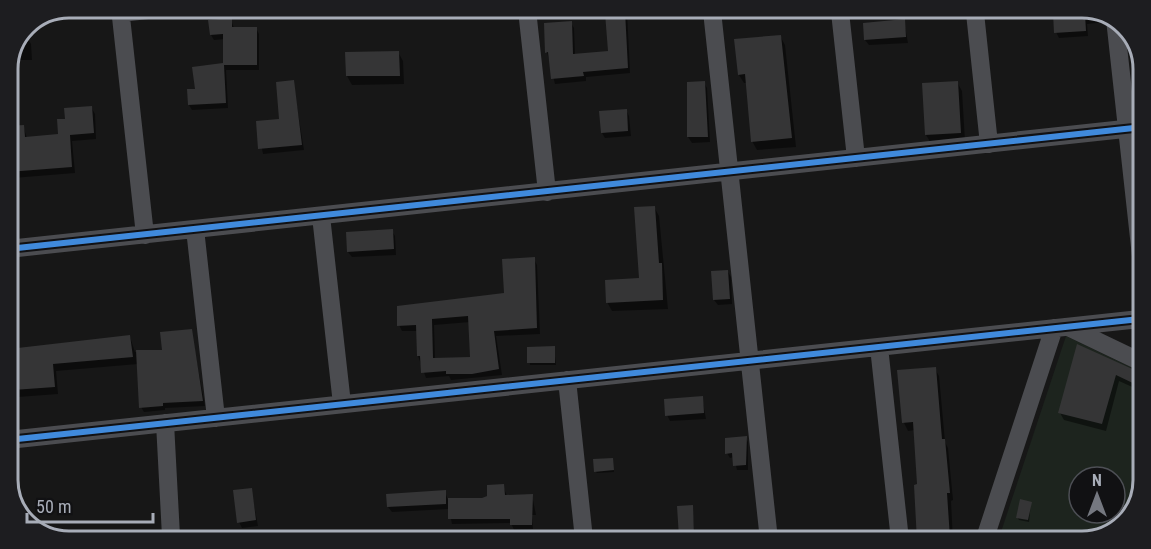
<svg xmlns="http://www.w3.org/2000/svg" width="1151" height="549" font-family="'Roboto Condensed',sans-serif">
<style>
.green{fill:#1d241e;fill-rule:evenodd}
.shadow{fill:#0007;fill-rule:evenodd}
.building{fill:#353536;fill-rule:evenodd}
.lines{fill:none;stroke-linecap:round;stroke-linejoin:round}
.street{stroke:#4b4c50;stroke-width:18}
.cycleway-casing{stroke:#111113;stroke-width:10}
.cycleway{stroke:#408adc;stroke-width:6}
.rim{fill:none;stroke:#a8adb8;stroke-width:3}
</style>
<rect width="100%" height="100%" fill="#171717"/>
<path class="green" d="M1066,336l73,35 -2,136 -21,24 -34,10h-84zM1079,477h36v36h-36z"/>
<path class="shadow" d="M561,10l66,1 3,62 -44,4v4l-31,3 -8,-32 24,-29 3,5 1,27 35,-2 -3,-42 -43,4z
M1055,13l54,1 -2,8 -20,2 1,12 -29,2 -3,-6z
M231,20l3,8h22l3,6v36h-33l2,38 -36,2 -3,-5 7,-15 -2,-22 31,-3v-26l-11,1 -3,-5z
M904,21l4,22 -39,2 -4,-5z
M26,36l5,8 1,16h-22l11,-23z
M780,36l5,9 11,102 -39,3 -5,-9 -5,-58h-3l-5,-8z
M398,52l5,9 1,23 -52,1 -5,-9z
M293,82l11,68 -41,4 -6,-32 24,-2z
M957,82l5,9 3,50 -34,2 -5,-8z
M688,83h16l3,5 3,54 -18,1 -4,-6z
M91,107l4,7 1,25 -24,2 3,32 -62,5v5h-5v-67h5l4,11 6,-1 4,12 32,-3 8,-15z
M626,110l3,6 2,20 -26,2 -3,-5z
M654,207l5,9 9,93 -56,2 -5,-9 34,-22z
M392,231l3,5 1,19 -44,2 -4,-5z
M534,259l3,6 3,69 -44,2 6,39 -51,5 -2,-4 -23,2 -8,-22 -1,-25h-15l-3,-6 106,-31zM470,322l2,37 -37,1 -1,-35z
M728,272l3,5 1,27 -14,1 -4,-5z
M191,331l14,75 -40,2v2l-21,2 -3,-5 -3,-43 -82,7 2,23 -40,3 -4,-7 -3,-40 119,-13 5,15 29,-1z
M1078,346l61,27v17l-20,-9 -13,50 -42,-11 -4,-7z
M554,348l2,17h-26l-2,-16z
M935,369l4,7 6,66 3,6 5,52 -2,1 2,40 -35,-1 1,-54 -4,-56 -7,1 -4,-8z
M702,398l4,21 -36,2 -3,-6z
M746,438l2,4v28h-11l-3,-13 -4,1 -3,-5z
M612,459l2,13 -17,1 -2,-2z
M503,486l4,10 25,-1 4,20h-4l1,14 -19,1 -3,-7 -59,1 -3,-15 -57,3 -4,-5 57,-15 3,8 34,-1z
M251,489l7,37 -16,2 -3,-6z
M1031,503l-2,19 -10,-2 -2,-3z
M692,507l3,32h-13l-2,-3z
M630,535l3,4h-21v-3z"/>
<path class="building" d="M625,11l3,57 -45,4 1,4 -33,3 -3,-27 -3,1 -1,-30 28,-2 1,33 35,-3 -3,-38z
M1053,13l32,1 1,17 -32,2z
M232,18v9h25v38h-33l2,38 -38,2 -1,-16h8l-3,-22 31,-4v-29l-13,1 -2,-15z
M905,19l1,18 -42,3 -1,-17z
M781,35l11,103 -41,4 -6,-68 -7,1 -4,-36z
M399,51l1,25h-54l-1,-24z
M294,80l8,65 -44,4 -2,-28 23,-2 -3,-37z
M705,81l3,56h-21v-55z
M958,81l3,52 -36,2 -3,-52z
M92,106l2,27 -24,2 2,32 -64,5v-46l16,-1 1,12 33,-3 -1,-15h8l-1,-11z
M627,109l1,22 -27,2 -2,-22z
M655,206l4,57h3l1,37 -57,3 -1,-23 34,-2 -5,-71z
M393,229l1,20 -47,3 -1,-20z
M535,257l2,71 -43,3 5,38 -27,5h-26v-3l-25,2 -1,-17h-3l-1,-31 -19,1v-20l107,-13 -2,-34zM468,316l2,41 -37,1 -1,-39z
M728,270l2,29 -17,1 -2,-29z
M192,329l11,72 -40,2v3l-24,2 -3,-58h26l-2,-18z
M130,335l3,22 -80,7 2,23 -42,3 -4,-41z
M1077,344l62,28v14l-23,-11 -14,49 -44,-11z
M555,346v17h-28v-16z
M936,367l6,72h3l5,54h-3l3,45 -33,3 -3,-56 3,-1 -4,-62 -11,1 -5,-53z
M703,396l1,17 -39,3 -1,-17z
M747,436l-1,29 -13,1 -1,-13 -7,1v-16z
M613,458l1,12 -20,2 -1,-13z
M504,484l1,11 28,-1 -1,31h-22v-6h-62v-21h34l5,-2v-11z
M252,488l4,32 -19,3 -4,-33z
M446,490v14l-59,3 -1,-13z
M1020,499l12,3 -4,18 -12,-2z
M693,505l1,30 -15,2 -2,-31z"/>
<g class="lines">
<path class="street" d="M120,8l25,227
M527,10l20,182
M712,11l57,529
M840,12l16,146
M121,13l44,-5
M975,13l14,131
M1115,19l26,237
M321,216l21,188
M195,229l21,189
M8,249l1135,-122
M1068,327l71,34
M879,347l21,193
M567,380l17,159
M165,423l6,113
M8,440l1132,-121
M984,541l70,-213"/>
<defs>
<path id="cycleway" d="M8,249l1135,-122
M8,440l1132,-121"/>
</defs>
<use href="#cycleway" class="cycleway-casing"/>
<use href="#cycleway" class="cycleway"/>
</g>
<path d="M0 0H1151V549H0ZM69 18H1082A51 51 0 0 1 1133 69V480A51 51 0 0 1 1082 531H69A51 51 0 0 1 18 480V69A51 51 0 0 1 69 18Z" fill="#1d1d20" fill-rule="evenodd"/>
<path class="rim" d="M69 18H1082A51 51 0 0 1 1133 69V480A51 51 0 0 1 1082 531H69A51 51 0 0 1 18 480V69A51 51 0 0 1 69 18Z"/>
<g transform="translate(1097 495)"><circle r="28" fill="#111113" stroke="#4d4f55" stroke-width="1.5"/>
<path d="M0-4.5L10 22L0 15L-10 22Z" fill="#757880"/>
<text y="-9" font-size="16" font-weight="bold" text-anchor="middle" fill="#a8adb8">N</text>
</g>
<path d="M27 513v9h126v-9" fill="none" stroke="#a8adb8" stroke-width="3"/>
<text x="36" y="513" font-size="18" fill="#a8adb8" stroke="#111113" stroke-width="4.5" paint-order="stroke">50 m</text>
</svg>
